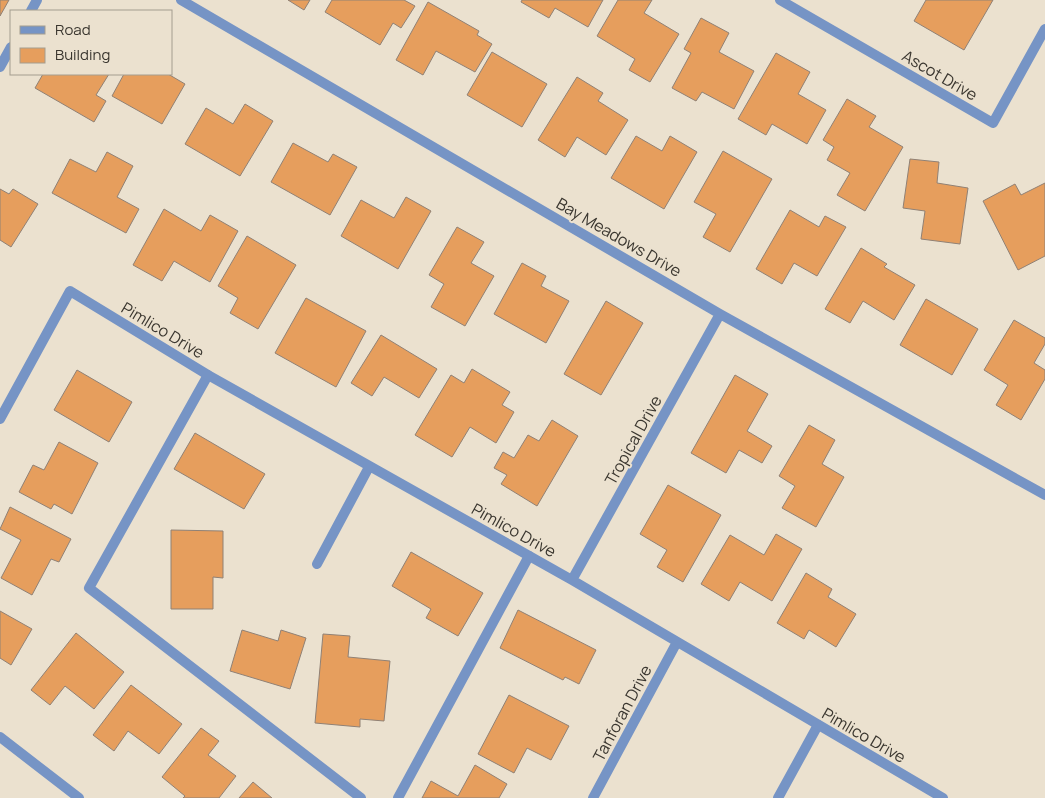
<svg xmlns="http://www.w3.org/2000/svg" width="1045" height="798" font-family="Manrope,sans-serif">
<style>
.building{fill:#e69e5d;stroke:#908175}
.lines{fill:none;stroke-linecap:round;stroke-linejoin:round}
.service{stroke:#7694c5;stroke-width:10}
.minor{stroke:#7694c5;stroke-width:10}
.labels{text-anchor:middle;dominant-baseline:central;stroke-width:4;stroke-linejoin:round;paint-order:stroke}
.street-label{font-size:16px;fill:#3a362f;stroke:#ebe1cf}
</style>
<rect width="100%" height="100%" fill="#ebe1cf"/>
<path class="building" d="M0,0h9l-9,16z
M288,0h22l-6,10z
M332,0h72l11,6 -14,22 -8,-5 -13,22 -55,-33z
M522,0h81l-15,27 -33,-19 -6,10 -28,-16z
M618,0h34l-8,13 35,21 -29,48 -21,-12 6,-11 -38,-23z
M926,0h67l-29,50 -50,-29z
M428,2l51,29 -2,4 15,9 -17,28 -39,-21 -13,24 -27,-15z
M701,18l28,15 -10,19 35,19 -20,38 -32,-17 -6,9 -24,-13 19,-35 -7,-4z
M492,52l55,32 -25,43 -55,-32z
M776,53l34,19 -12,22 28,16 -19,34 -35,-20 -6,11 -28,-16z
M43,74h66l-13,21 10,6 -12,21 -59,-34z
M124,74h44l17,10 -23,40 -50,-28z
M577,77l26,16 -5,8 30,19 -22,35 -29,-18 -12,20 -27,-17z
M847,99l29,17 -7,11 34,20 -38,64 -28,-16 13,-22 -23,-13 7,-13 -11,-7z
M245,104l28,17 -33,55 -55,-32 21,-36 27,16z
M636,136l26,15 8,-15 27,16 -33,57 -53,-31z
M293,143l35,19 5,-8 24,13 -27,48 -59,-33z
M723,151l49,28 -42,73 -27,-15 13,-23 -22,-12z
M107,152l26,14 -16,31 22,12 -13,24 -74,-40 18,-34 26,13z
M910,159l29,3 -2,21 31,5 -8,56 -39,-5 4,-28 -22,-3z
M1045,183v73l-27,14 -35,-69 32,-17 6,11z
M0,189l9,5 4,-5 25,15 -27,43 -11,-7z
M406,197l25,14 -33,58 -57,-33 20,-36 33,18z
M164,209l37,22 9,-16 28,16 -28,51 -36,-21 -12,20 -29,-16z
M790,210l29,17 6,-11 21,11 -29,49 -23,-13 -12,21 -26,-15z
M457,227l27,15 -13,21 23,13 -29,50 -34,-19 13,-23 -15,-9z
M247,236l49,29 -38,64 -28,-16 8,-15 -20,-12z
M861,248l26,16 -3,3 31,18 -21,35 -31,-19 -13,22 -25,-14z
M522,263l24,13 -5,10 28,15 -23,42 -52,-29z
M306,298l60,33 -30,56 -61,-34z
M926,299l52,30 -26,46 -52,-30z
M606,301l37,22 -42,72 -37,-21z
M1014,320l31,18v6l-11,19 11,7v9l-24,41 -25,-15 12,-20 -24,-15z
M381,335l56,34 -18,29 -35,-21 -12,19 -21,-13z
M472,369l38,23 -8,13 12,7 -18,31 -26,-16 -18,30 -37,-22 36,-60 13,8z
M77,370l55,32 -23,40 -55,-32z
M735,375l33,19 -21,37 25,15 -10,17 -23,-13 -13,23 -35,-20z
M552,420l26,16 -41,70 -36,-22 6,-9 -13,-7 9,-16 11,6 14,-23 11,6z
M809,425l26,15 -13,24 22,13 -28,50 -34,-19 13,-22 -16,-10z
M195,433l70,41 -21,35 -70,-40z
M59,442l39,21 -26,51 -18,-10 -3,5 -32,-17 14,-27 11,5z
M668,485l53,30 -38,67 -26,-15 10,-17 -27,-16z
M10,507l61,32 -12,23 -8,-3 -19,36 -31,-17 20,-38 -21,-11z
M171,530l52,1v47l-10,-1v32h-42z
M776,534l26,15 -30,52 -32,-19 -11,19 -28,-17 29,-49 34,20z
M411,552l72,41 -25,43 -32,-18 5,-9 -39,-23z
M806,573l26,16 -4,8 28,17 -20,33 -27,-17 -5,9 -27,-16z
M518,610l78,40 -17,34 -14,-7 -2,3 -63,-32z
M0,611l32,18 -21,36 -11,-7z
M242,630l36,11 3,-11 25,8 -16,51 -60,-18z
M76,633l48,39 -30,37 -29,-23 -15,19 -19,-15z
M323,634l27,2 -2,21 42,4 -6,60 -24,-2v8l-45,-4z
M131,685l51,39 -23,30 -31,-23 -14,20 -21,-16z
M509,695l60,31 -18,34 -24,-12 -13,25 -36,-19z
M201,728l18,13 -11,14 28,21 -17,22h-36l2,-2 -23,-19z
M475,765l32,19 -8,14h-77l9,-17 27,15z
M253,782l19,16h-33z"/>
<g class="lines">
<path class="service" d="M31,11l6,-11
M0,67l11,-20
M208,375l-119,213 272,210
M398,798l131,-242
M778,798l40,-73"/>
<path class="minor" d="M181,0l539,314 325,181
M780,0l213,123 52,-94
M0,419l70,-128 138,84 364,205 371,218
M317,564l52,-97
M572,580l148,-266
M0,737l79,61
M593,798l84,-156"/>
</g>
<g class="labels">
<g class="street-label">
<text transform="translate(940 75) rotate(30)">Ascot Drive</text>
<text transform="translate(619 237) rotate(30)">Bay Meadows Drive</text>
<text transform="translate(163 330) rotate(31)">Pimlico Drive</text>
<text transform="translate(633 440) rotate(-61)">Tropical Drive</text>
<text transform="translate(514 530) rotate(29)">Pimlico Drive</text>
<text transform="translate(622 713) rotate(-62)">Tanforan Drive</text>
<text transform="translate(864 735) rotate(30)">Pimlico Drive</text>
</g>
</g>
<rect x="10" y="10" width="162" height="65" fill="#ebe1cf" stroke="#a49d8f"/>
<rect x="20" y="26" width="25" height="8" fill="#7694c5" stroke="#a49d8f"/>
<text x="55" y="35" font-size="15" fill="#3a362f">Road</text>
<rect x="20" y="48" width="25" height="15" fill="#e69e5d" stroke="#a49d8f"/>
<text x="55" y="60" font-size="15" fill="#3a362f">Building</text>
</svg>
